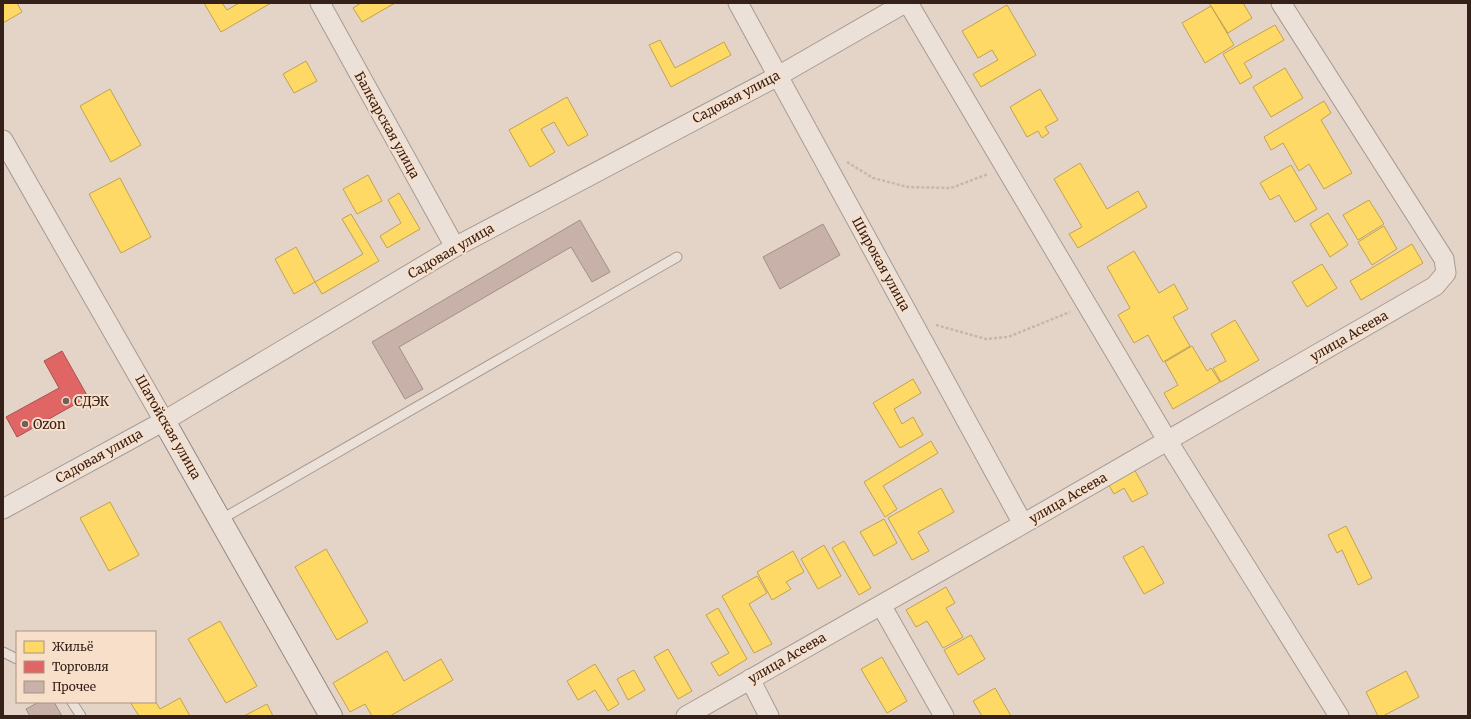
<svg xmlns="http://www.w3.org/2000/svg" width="1471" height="719" font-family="Merriweather,serif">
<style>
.homes{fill:#ffd966;stroke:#c2a24f}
.shops{fill:#e06666;stroke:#ad514f}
.building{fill:#c7b1a8;stroke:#a38f87}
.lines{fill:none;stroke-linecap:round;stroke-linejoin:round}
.lane-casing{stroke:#a89a91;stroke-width:11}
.street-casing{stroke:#a89a91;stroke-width:21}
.secondary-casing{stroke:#978981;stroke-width:24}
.path{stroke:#c3b8b1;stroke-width:2.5;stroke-dasharray:3 2;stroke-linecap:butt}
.lane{stroke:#ebe1d9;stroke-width:9}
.street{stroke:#ebe1d9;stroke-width:19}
.secondary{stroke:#ebe1d9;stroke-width:22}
.poi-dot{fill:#726057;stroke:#f7dfca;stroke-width:1.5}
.labels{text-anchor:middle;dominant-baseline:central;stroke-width:4;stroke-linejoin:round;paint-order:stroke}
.street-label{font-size:13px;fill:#35211a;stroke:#f7dfca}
.poi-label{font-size:13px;fill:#35211a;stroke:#f7dfca;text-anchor:start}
</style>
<rect width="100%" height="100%" fill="#e3d4c7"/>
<path class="homes" d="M3,3h14l5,9 -19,11z
M204,3h18l5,7 12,-7h32l-50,29z
M361,3h34l-33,19 -9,-14z
M1209,3h34l9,15 -24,15z
M1007,5l29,50 -55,32 -8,-13 25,-14 -6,-10 -14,8 -16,-27z
M1211,6l23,39 -29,18 -23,-40z
M1275,25l9,15 -40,23 8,14 -12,7 -17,-30z
M660,40l15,28 49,-26 7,13 -60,32 -22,-42z
M306,61l11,20 -23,12 -11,-19z
M1285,68l18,30 -32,19 -18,-30z
M110,89l31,56 -30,17 -31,-56z
M1040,89l18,31 -13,7 4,6 -7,5 -4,-7 -11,6 -17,-30z
M567,97l21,38 -20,11 -14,-24 -13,7 14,23 -25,15 -21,-37z
M1324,101l7,12 -10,7 31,53 -28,16 -15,-25 -10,7 -16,-28 -12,7 -7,-13z
M1080,163l27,46 31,-18 9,16 -69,41 -9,-14 13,-7 -28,-48z
M1291,165l26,44 -22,13 -16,-27 -9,5 -10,-17z
M368,175l14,26 -25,13 -14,-25z
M120,178l31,59 -30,16 -32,-59z
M399,193l21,36 -33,19 -7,-12 21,-13 -13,-23z
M1369,200l15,24 -26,16 -15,-25z
M1328,213l20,32 -18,12 -20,-33z
M351,214l28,47 -57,33 -7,-12 48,-28 -21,-35z
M1384,226l13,23 -25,16 -14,-23z
M1412,244l11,19 -62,37 -11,-19z
M296,247l19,35 -21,12 -19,-35z
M1134,251l25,42 15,-9 14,25 -15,8 17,29 -27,16 -15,-27 -14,8 -16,-28 12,-7 -23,-41z
M1322,264l15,24 -30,19 -15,-25z
M1235,320l24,40 -38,22 -8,-14 13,-7 -15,-27z
M1192,346l15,25 4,-3 9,14 -47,27 -9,-16 14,-8 -13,-23z
M913,379l8,14 -27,16 8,15 11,-7 10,18 -23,13 -27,-45z
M931,441l7,12 -55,33 14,23 -12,8 -21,-35z
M1133,467l15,27 -16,8 -8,-14 -10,6 -7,-12z
M941,488l13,24 -36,20 11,19 -17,9 -24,-42z
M110,502l29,53 -30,16 -29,-53z
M884,519l13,24 -23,13 -14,-24z
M1346,526l26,52 -14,7 -16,-35 -5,3 -9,-18z
M844,541l27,47 -12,7 -27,-47z
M824,545l17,31 -23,13 -17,-30z
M1143,546l21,37 -20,11 -21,-37z
M326,549l42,73 -31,18 -42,-73z
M793,551l11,21 -18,10 5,7 -19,11 -15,-28z
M757,576l10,17 -18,11 23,40 -18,9 -32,-57z
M946,587l9,16 -9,5 17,29 -20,11 -16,-27 -11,6 -10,-17z
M718,608l29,51 -28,17 -8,-13 18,-10 -23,-38z
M220,621l37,65 -31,17 -38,-64z
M971,635l14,24 -27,16 -14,-25z
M668,649l24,42 -14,8 -24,-42z
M387,651l17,30 37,-22 12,21 -63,36h-18l-7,-12 -15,8 -17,-29z
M882,657l25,44 -20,12 -26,-44z
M595,664l24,40 -11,7 -13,-21 -17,10 -11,-19z
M634,670l11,20 -17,10 -11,-21z
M1406,671l13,26 -36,19h-5l-12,-24z
M995,688l16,28h-29l-9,-15z
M180,698l10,18h-51l-9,-14h25v-1l5,8z
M267,704l6,12h-29z"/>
<path class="shops" d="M62,351l26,46 -71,40 -11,-20 53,-29 -15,-27z"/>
<path class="building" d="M580,220l30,52 -18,10 -21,-35 -172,100 24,42 -18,10 -33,-57z
M823,224l17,31 -60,34 -17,-32z
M39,702h15l8,14h-32l-4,-7z"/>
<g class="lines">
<defs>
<path id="lane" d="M220,520l457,-263
M3,652l14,7
M72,702l9,14"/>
<path id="street" d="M320,3l135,244
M738,3l285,521
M908,3l259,437 172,276
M3,140l161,281
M3,509l161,-88 291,-174 323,-171 127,-73
M881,605l63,111
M750,679l19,37
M686,716l337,-192 412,-238 11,-13 -2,-14 -163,-256"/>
<path id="secondary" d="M164,421l167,295"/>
</defs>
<use href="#lane" class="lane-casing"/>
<use href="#street" class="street-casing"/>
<use href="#secondary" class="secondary-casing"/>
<path class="path" d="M847,162l26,16 35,9 43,1 37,-14
M936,325l50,14 22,-2 62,-25"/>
<use href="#lane" class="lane"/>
<use href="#street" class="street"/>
<use href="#secondary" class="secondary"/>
</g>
<g class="poi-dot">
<circle cx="66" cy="401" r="4"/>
<circle cx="25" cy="424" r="4"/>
</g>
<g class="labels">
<g class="street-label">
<text transform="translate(736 97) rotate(-28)">Садовая улица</text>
<text transform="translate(387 125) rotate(61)">Балкарская улица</text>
<text transform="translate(451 251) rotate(-30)">Садовая улица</text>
<text transform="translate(881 264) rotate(61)">Широкая улица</text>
<text transform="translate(1349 336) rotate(-30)">улица Асеева</text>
<text transform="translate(168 427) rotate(60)">Шатойская улица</text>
<text transform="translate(99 456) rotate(-29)">Садовая улица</text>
<text transform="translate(1068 498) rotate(-30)">улица Асеева</text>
<text transform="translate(787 658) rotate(-30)">улица Асеева</text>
</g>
<g class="poi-label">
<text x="74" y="401">СДЭК</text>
<text x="33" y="424">Ozon</text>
</g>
</g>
<rect width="1471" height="719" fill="none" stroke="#35211a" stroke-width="8"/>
<rect x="16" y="631" width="140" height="72" fill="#f7dfca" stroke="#a99384"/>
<rect x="24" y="641" width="20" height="12" fill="#ffd966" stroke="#a99384"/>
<text x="52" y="651" font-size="12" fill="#35211a">Жильё</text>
<rect x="24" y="661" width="20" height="12" fill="#e06666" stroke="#a99384"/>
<text x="52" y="671" font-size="12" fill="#35211a">Торговля</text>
<rect x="24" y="681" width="20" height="12" fill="#c7b1a8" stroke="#a99384"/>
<text x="52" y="691" font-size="12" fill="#35211a">Прочее</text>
</svg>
